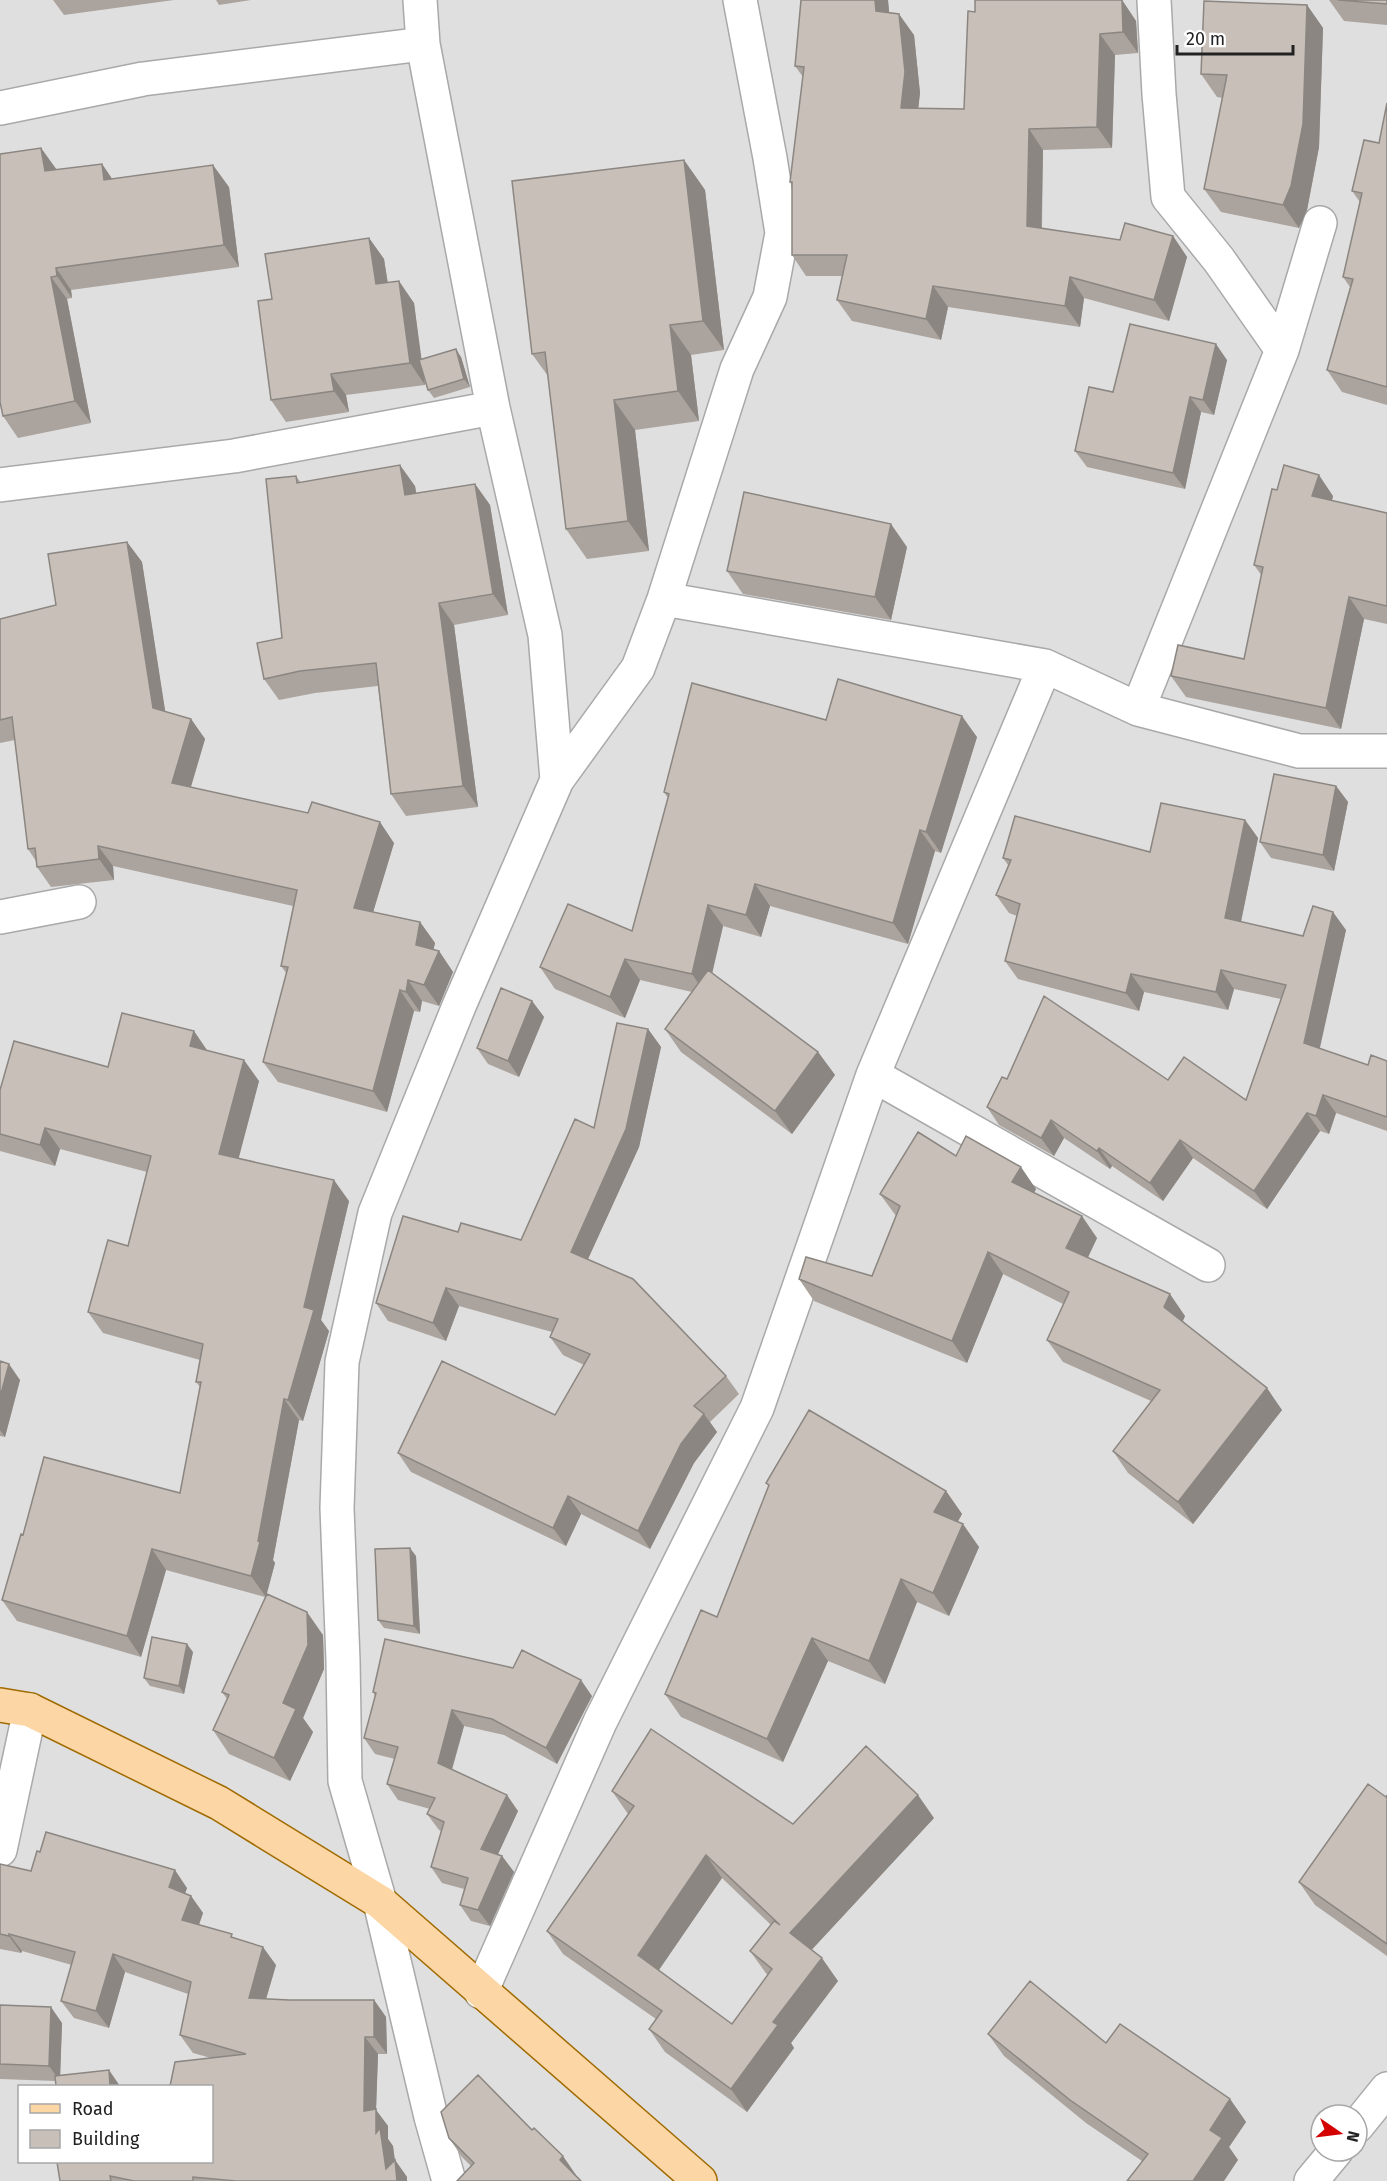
<svg xmlns="http://www.w3.org/2000/svg" width="1387" height="2181" font-family="'Fira Sans',sans-serif">
<style>
.residential{fill:#e0dfdf;fill-rule:evenodd}
.lines{fill:none;stroke-linecap:round;stroke-linejoin:round}
.street-casing{stroke:#a9a9a9;stroke-width:36}
.primary-casing{stroke:#a06b00;stroke-width:36}
.street{stroke:#fff;stroke-width:33}
.primary{stroke:#fcd6a4;stroke-width:33}
.wall{fill:#aba49e;fill-rule:evenodd}
.shaded-wall{fill:#8b8681}
.building{fill:#c7bfb8;stroke:#8b8681;stroke-width:1.5;fill-rule:evenodd}
</style>
<rect width="100%" height="100%" fill="#f2efe9"/>
<path class="residential" d="M0,0h1387v2181h-1387zM20,2086h192v76h-192zM1321,2115h36v36h-36z"/>
<g class="lines">
<defs>
<path id="street" d="M420,0l3,44 70,364 52,227 12,145 -98,226 -84,207 -33,149 -5,146 6,152 2,121 35,121 51,215 18,64
M1154,0l5,94 9,103 51,63 63,90
M0,108l143,-29 280,-35
M0,485l234,-29 259,-48
M664,599l381,67 93,43 161,42h88
M1138,709l144,-359 38,-127
M557,780l81,-112 26,-69 73,-230 33,-72 12,-64 -12,-75 -30,-158
M0,917l79,-15
M873,1075l335,190
M0,1850l30,-140
M481,1992l119,-270 157,-314 116,-333 172,-409
M1357,2126l30,-37
M1311,2181l25,-30"/>
<path id="primary" d="M0,1705l30,5 189,93 161,99 320,279"/>
</defs>
<use href="#street" class="street-casing"/>
<use href="#primary" class="primary-casing"/>
<use href="#street" class="street"/>
<use href="#primary" class="primary"/>
</g>
<path class="wall" d="M53,0h121l-110,15z
M216,0h35l-32,5z
M888,0l1,13 25,22 6,58 -2,15 46,1 11,-97 147,-12 14,21 2,32 -23,2 -3,93 -69,2 -1,78 78,12 53,-4 14,21 -18,64 -85,-23 -4,29 -132,-20 -7,33 -89,-19 -15,-21 5,-24h-36l-14,-21v-70l-2,-3 13,-105 -8,-11z
M1329,0h58v25l-43,-4z
M1307,5l16,23 -4,119 -12,63 -8,18 -78,-16 -17,-23 19,-91 -6,-1 -16,-23z
M1387,103v302l-45,-13 -15,-22 23,-83 -7,-10 17,-75 -8,-11 27,-48z
M41,148l15,22 46,-6 10,15 117,8 10,80 -168,23 1,8 -5,1 24,124 -73,15 -15,-22z
M684,160l21,30 19,160 -33,5 8,66 -64,9 14,121 -62,8 -21,-30 -18,-153 -16,-22z
M369,238l15,21 4,24 26,20 7,56 40,-2 9,30 -36,11 -6,-8 -5,-17 2,12 -79,10 3,17 -63,10 -15,-22 1,-101z
M1227,360l-13,55 -13,-3 -16,77 -98,-22 -12,-16 38,-59z
M296,476l5,7 114,3 1,7 59,-9 15,21 18,110 -54,10 24,182 -72,9 -15,-22 -13,-108 -63,7 -36,7 -15,-21 18,-41z
M1277,490l56,6 -1,5 55,12v111l-23,-5 -23,110 -155,-32 -15,-21 73,-17 18,-83 -8,-11z
M127,542l15,20 23,150 26,7 14,20 -14,48 203,56 -21,69 47,10 15,21 -2,7 6,1 14,21 -14,34 -17,-5 -2,11 -6,-1 -27,101 -109,-30 -15,-20 24,-88 -6,-8 12,-60 -180,-40 1,14 -63,7 -14,-20 -1,-6 -8,-12 -13,-109 -15,3v-124l56,-14z
M907,547l-16,73 -148,-26 -16,-23z
M826,720l151,17 -36,116 -6,-2 -27,93 -138,-38 -9,31 -38,-11 -11,47 106,79 17,23 -43,59 -111,-82 -16,-23 27,-37 -52,-12 -15,38 -70,-29 -15,-22 92,-36 36,-133 -4,-6z
M1336,786l12,16 -14,69 -63,-13 -11,-16z
M1245,820l13,18 -17,84 62,14 43,-6 -27,119 49,16 19,-4v70l-51,-18 -7,21 -9,-3 -53,78 -74,-51 -30,43 -51,-35 -2,3 -46,-31 -10,18 -55,-31 -12,-18 20,-28 161,1 78,20 35,-101 -47,-10 -6,21 -84,-18 -5,19 -121,-32 -13,-18 12,-45 -8,-3 -13,-18 12,-30 -5,-7 147,-6z
M532,1001l12,16 -25,60 -31,-13 -11,-16z
M648,1029l13,18 -22,100 -51,112 138,117 13,18 -29,28 7,10 -23,31 -44,86 -69,-35 -15,32 -155,-74 -13,-19 157,-38 29,-50 -21,-10 -13,-18 2,-5 -93,-26 -13,35 -58,-20 -12,-18 82,-71 63,8 73,-112z
M207,1050l52,31 -21,78 111,42 -28,119 8,11 -26,90 -4,-1 -26,140 2,3 -9,32 57,40 1,34 -21,49 10,14 -23,49 -61,-27 -16,-24 14,-31 -5,-7 43,-95 -99,-27 -25,87 -124,-36 -15,-21 21,-65 157,-42 20,-106 -4,-5 4,-22 -97,-27 -15,-21 40,-66 19,-74 -87,-23 -5,17 -55,-15v-61l108,-23z
M956,1156l80,33 -2,4 63,45 -9,19 97,59 -2,5 99,89 -89,114 -65,-51 -15,-22 38,-50 -88,-39 -16,-22 16,-36 -60,-30 -36,89 -153,-62 -15,-22 73,-3 24,-60 -16,-22z
M0,1361l20,19 -15,57 -5,-1z
M766,1483l180,8 16,23 -4,8 21,25 -30,69 -32,-14 -32,82 -57,-23 -45,101 -102,-45 -16,-23 52,-77 52,-130z
M416,1556l4,78 -36,-6 -6,-8z
M193,1652l-9,42 -34,-8 -6,-8z
M373,1692l219,4 -35,68 -53,-29 -40,-9 -12,44 66,41 -20,43 4,2 12,16 -24,54 -19,-5 -11,-16 4,-16 -22,-6 -11,-16 10,-36 -2,-1 -12,-16 3,-5 -32,-9 -11,-16 8,-25 -20,-5 -11,-16 11,-42z
M612,1791l181,33 141,-6 -123,132 27,31 -47,62 3,5 -47,64 -82,-60 -16,-23 7,-10 -93,-65 -16,-23 81,-117zM722,1878l49,47 -21,26 18,25 -36,48 -73,-54z
M1387,1795v161l-72,-51 -16,-23z
M0,1864l31,7 156,17 -2,5 6,3 12,17 -4,12 36,13 41,27 -10,34 23,1h85l12,17 1,37h-9l-2,56 12,16v13l5,7 2,14 12,17v4h-347l152,-19 -1,-104 -18,-5 -13,-18 8,-41 -63,-22 -16,56 -35,-10 -13,-17 11,-36 -50,-14 -1,2 -21,-4z
M0,2005l62,18 -2,53 -4,5 -56,-2z
M988,2034l118,9 124,56 16,23 -17,25 9,13 -96,1 -56,-38 -82,-67z
M449,2138l127,37 -1,1 -104,-10 -9,-9z"/>
<path class="shaded-wall" d="M875,0h13l3,32 -15,-21z
M1122,0l14,21 2,32 -15,-21z
M1307,5l16,23 -4,119 -12,63 -8,18 -16,-23z
M899,14l15,21 6,58 -4,36 -15,-21z
M1100,34l15,21 -3,93 -15,-21z
M1029,129l14,21 -2,97 -14,-21z
M41,148l16,22 -12,1z
M684,160l21,30 19,160 -21,-29z
M102,164l15,22 -13,-6z
M213,165l16,22 10,80 -15,-22z
M1173,236l14,21 -18,64 -15,-21z
M369,238l15,21 7,47 -15,-22z
M56,268l15,22 1,8 -15,-22z
M51,277l16,22 24,124 -16,-22z
M1070,277l14,21 -4,29 -15,-21z
M399,281l15,22 11,82 -15,-22z
M933,286l15,21 -7,33 -15,-21z
M670,325l21,30 8,66 -21,-30z
M1216,344l11,16 -13,55 -11,-15z
M456,349l5,8 9,30 -6,-8z
M331,374l15,21 3,17 -15,-21z
M1190,397l11,15 -16,77 -12,-16z
M614,400l21,30 14,121 -21,-30z
M400,465l15,21 5,31 -15,-22z
M1319,475l14,21 -6,22 -15,-22z
M475,484l15,21 18,110 -15,-21z
M891,524l16,23 -16,73 -16,-23z
M127,542l15,20 26,167 -15,-21z
M1349,597l15,22 -23,110 -15,-21z
M439,603l15,22 24,182 -15,-21z
M962,716l15,21 -36,116 -15,-21z
M191,719l14,20 -19,64 -14,-20z
M1336,786l12,16 -14,69 -11,-16z
M1245,820l13,18 -20,98 -13,-18z
M380,822l14,21 -26,86 -14,-21z
M920,830l15,21 -27,93 -15,-21z
M98,846l15,20 1,14 -15,-21z
M755,884l15,22 -9,31 -15,-22z
M708,905l15,21 -16,70 -15,-22z
M1333,912l13,18 -29,131 -13,-18z
M420,922l15,21 -5,22 -14,-20z
M439,951l14,21 -14,34 -15,-21z
M625,959l15,21 -15,38 -15,-21z
M1221,970l13,19 -6,21 -12,-18z
M1131,974l13,18 -5,19 -13,-18z
M408,980l14,21 -2,11 -14,-20z
M400,990l14,21 -27,101 -14,-21z
M532,1001l12,16 -25,60 -11,-16z
M648,1029l13,18 -22,100 -56,123 -12,-18z
M194,1031l15,22 -19,-7z
M818,1052l17,23 -43,59 -17,-23z
M244,1060l15,21 -25,95 -15,-22z
M1323,1095l13,18 -7,21 -13,-18z
M1307,1113l13,18 -53,78 -13,-18z
M1051,1120l13,18 -10,18 -13,-18z
M45,1128l15,21 -5,17 -15,-21z
M1180,1140l13,18 -30,43 -13,-18z
M1099,1148l13,18 -2,3 -13,-18z
M1021,1167l15,22 -8,15 -16,-22z
M334,1180l15,21 -28,119 8,11 -26,90 -15,-21 16,-93z
M1082,1216l15,22 -15,32 -16,-22z
M988,1252l15,22 -36,89 -15,-22z
M446,1288l13,18 -13,35 -13,-18z
M1170,1294l15,22 -6,13 -15,-22z
M9,1364l11,16 -15,57 -5,-7v-33z
M1267,1388l15,22 -89,114 -15,-22z
M284,1399l15,21 -26,140 2,3 -9,34 -15,-21z
M704,1414l13,18 -23,31 -44,86 -12,-18 43,-87z
M946,1491l16,23 -12,20 -16,-22z
M568,1496l13,18 -15,32 -13,-18z
M963,1524l16,23 -30,69 -16,-23z
M410,1548l6,8 4,78 -6,-8z
M152,1549l14,21 -25,87 -14,-21z
M901,1579l16,23 -32,82 -16,-23z
M307,1612l16,23 1,34 -21,49 10,14 -23,49 -16,-23 9,-55z
M812,1638l16,23 -45,101 -16,-23z
M187,1644l6,8 -9,42 -5,-8z
M581,1680l11,16 -35,68 -11,-16z
M452,1710l12,16 -15,53 -11,-16z
M507,1795l11,16 -25,54 -12,-16z
M918,1795l16,23 -128,138 -16,-23z
M706,1855l16,23 -68,99 -16,-22z
M502,1856l12,16 -24,54 -12,-16z
M175,1870l12,18 -6,17 -12,-18z
M191,1896l12,17 -9,25 -12,-18z
M9,1934l13,17 -1,2 -12,-17z
M263,1947l13,18 -15,51 -12,-18z
M113,1954l12,18 -16,56 -13,-17z
M822,1958l16,23 -47,62 3,5 -47,64 -16,-23 42,-67z
M374,2000l12,17 1,37 -13,-17z
M51,2007l11,16 -2,58 -11,-15z
M365,2037l13,17 -2,56 12,16v13l5,7 2,17v-3l12,17v4h-12l-9,-12 -22,-58z
M109,2070l11,16h-10z
M1230,2099l16,23 -17,25 9,13 -14,21h-31l17,-51z
M563,2156l13,19 -3,4 -13,-19z"/>
<path class="building" d="M801,0h74l1,11 23,3 6,58 -4,36 63,1 4,-98 7,1v-12h147l1,32 -23,2 -3,93 -68,2 -2,97 93,14 5,-17 48,13 -19,64 -84,-23 -5,29 -132,-20 -7,33 -89,-19 10,-45h-55v-73h-2l14,-115 -9,-1z
M1338,0h49v4z
M1204,1l103,4 -4,119 -12,62 -8,19 -79,-16 23,-114 -26,-1z
M1387,103v284l-60,-17 26,-91 -10,-2 19,-84 -10,-2 12,-51 15,3z
M41,148l4,23 57,-7 2,16 109,-15 11,80 -168,23 1,8 -6,1 24,124 -72,15 -3,-14v-248z
M684,160l19,161 -33,4 8,66 -64,9 14,121 -62,8 -21,-177 -13,2 -20,-173z
M369,238l7,46 23,-3 11,82 -79,11 3,17 -63,9 -13,-99 14,-2 -7,-45z
M1130,324l86,20 -13,56 -13,-3 -17,76 -98,-22 14,-64 24,5z
M456,349l8,30 -36,11 -9,-30z
M400,465l5,30 70,-11 18,110 -54,9 24,183 -72,8 -15,-131 -76,8 -36,8 -7,-36 25,-5 -16,-159 30,-3 1,7z
M1284,465l35,10 -7,21 75,17v93l-38,-9 -23,111 -155,-32 7,-31 66,14 19,-92 -9,-2 18,-76 5,1z
M744,492l147,32 -16,73 -148,-26z
M127,542l26,166 38,11 -19,64 136,30 4,-11 68,20 -26,86 66,14 -4,23 23,6 -15,34 -16,-5 -2,12 -6,-2 -27,101 -110,-29 25,-95 -7,-1 16,-76 -199,-44 1,13 -62,8 -2,-19 -7,1 -16,-132 -12,3v-101l56,-14 -8,-51z
M838,679l124,37 -36,116 -6,-2 -27,93 -138,-39 -9,31 -38,-10 -16,69 -67,-15 -15,38 -70,-30 28,-63 64,27 37,-137 -5,-2 28,-109 134,37z
M1274,774l62,12 -13,69 -63,-13z
M1161,803l84,17 -20,98 78,18 10,-30 20,6 -29,131 64,22 3,-10 16,6v56l-64,-22 -7,21 -9,-3 -53,78 -74,-51 -30,43 -51,-35 -2,3 -46,-31 -10,18 -54,-31 15,-30 5,2 37,-83 124,84 16,-23 62,43 40,-115 -65,-15 -5,22 -85,-18 -5,19 -121,-32 15,-57 -24,-9 15,-35 -8,-2 12,-42 135,36z
M708,970l110,82 -43,59 -110,-82z
M501,988l31,13 -24,60 -31,-13z
M122,1013l72,18 -4,15 54,14 -25,94 115,26 -30,127 10,3 -26,90 -4,-1 -26,142 2,1 -9,34 -99,-27 -25,87 -125,-36 19,-66 2,1 21,-78 136,36 21,-111h-5l7,-38 -115,-32 20,-72 20,6 23,-90 -106,-28 -5,17 -40,-11v-44l14,-49 94,26z
M617,1023l31,6 -22,100 -55,123 62,27 93,97 -32,30 10,8 -23,30 -43,87 -70,-35 -15,32 -155,-75 44,-92 113,54 35,-61 -40,-17 8,-18 -112,-31 -13,35 -57,-20 27,-87 55,16 3,-9 60,17 54,-121 19,9z
M918,1132l38,24 10,-20 55,31 -9,15 70,34 -16,32 104,46 -6,13 103,81 -89,114 -65,-51 47,-61 -113,-50 22,-48 -81,-40 -36,89 -153,-62 7,-22 66,19 28,-70 -20,-12z
M0,1361l9,3 -9,33z
M809,1410l137,81 -12,21 29,12 -30,69 -32,-14 -32,82 -57,-23 -45,101 -102,-45 36,-84 16,7 52,-132 -3,-2z
M410,1548l4,78 -36,-6 -3,-71z
M267,1594l40,18 1,33 -25,58 13,6 -22,49 -61,-28 16,-35 -7,-3z
M152,1637l35,7 -8,42 -35,-8z
M385,1639l128,29 9,-18 59,30 -35,68 -54,-29 -40,-9 -14,53 69,32 -26,54 21,7 -24,54 -18,-5 8,-27 -37,-11 13,-45 -17,-8 8,-16 -48,-14 11,-37 -34,-9 12,-45 -3,-1z
M651,1729l142,95 73,-78 52,49 -128,138 32,25 -49,64 5,3 -47,64 -82,-60 13,-18 -115,-80 87,-125 -22,-15zM706,1855l74,70 -6,-4 -24,30 22,18 -40,55 -94,-69z
M1368,1784l18,13 1,-2v149l-88,-62z
M46,1832l129,38 -6,17 22,9 -9,24 50,14 -1,3 32,10 -14,51 40,2h85v37h-9l-1,74 12,-2v24l4,-5 6,41 9,-9 2,21h-161l-43,-4v4h-59l-24,-5 1,5h-51l-3,-19h155v-76h-42l5,-24 71,-8 -66,-19 11,-53 -78,-28 -17,57 -35,-10 14,-49 -66,-18v2l-9,-2v-70l31,7 6,-20 3,1z
M1030,1981l76,62 14,-19 110,75 -20,31 12,8 -29,43h-66l21,-27 -78,-54 -82,-66z
M0,2005l51,2 -2,59 -49,-2z
M109,2070l1,16h-54l-1,-10z
M478,2075l54,55 2,-2 29,28 -3,4 21,21h-124l17,-18 -25,-25 -8,-26z"/>
<rect x="18" y="2085" width="195" height="78" fill="#ffffff" stroke="#a7a7a7" stroke-width="1.5"/>
<rect x="30" y="2104" width="30" height="9" fill="#fcd6a4" stroke="#a7a7a7" stroke-width="1.5"/>
<text x="72" y="2115" font-size="18" fill="#222222">Road</text>
<rect x="30" y="2130" width="30" height="18" fill="#c7bfb8" stroke="#a7a7a7" stroke-width="1.5"/>
<text x="72" y="2145" font-size="18" fill="#222222">Building</text>
<g transform="translate(1339 2133) rotate(104)"><circle r="28" fill="#ffffff" stroke="#a7a7a7" stroke-width="1.5"/>
<path d="M0-4.5L10 22L0 15L-10 22Z" fill="#d40000"/>
<text y="-9" font-size="16" font-weight="bold" text-anchor="middle" fill="#222222">N</text>
</g>
<path d="M1177 45v9h116v-9" fill="none" stroke="#222222" stroke-width="3"/>
<text x="1186" y="45" font-size="18" fill="#222222" stroke="#ffffff" stroke-width="4.5" paint-order="stroke">20 m</text>
</svg>
